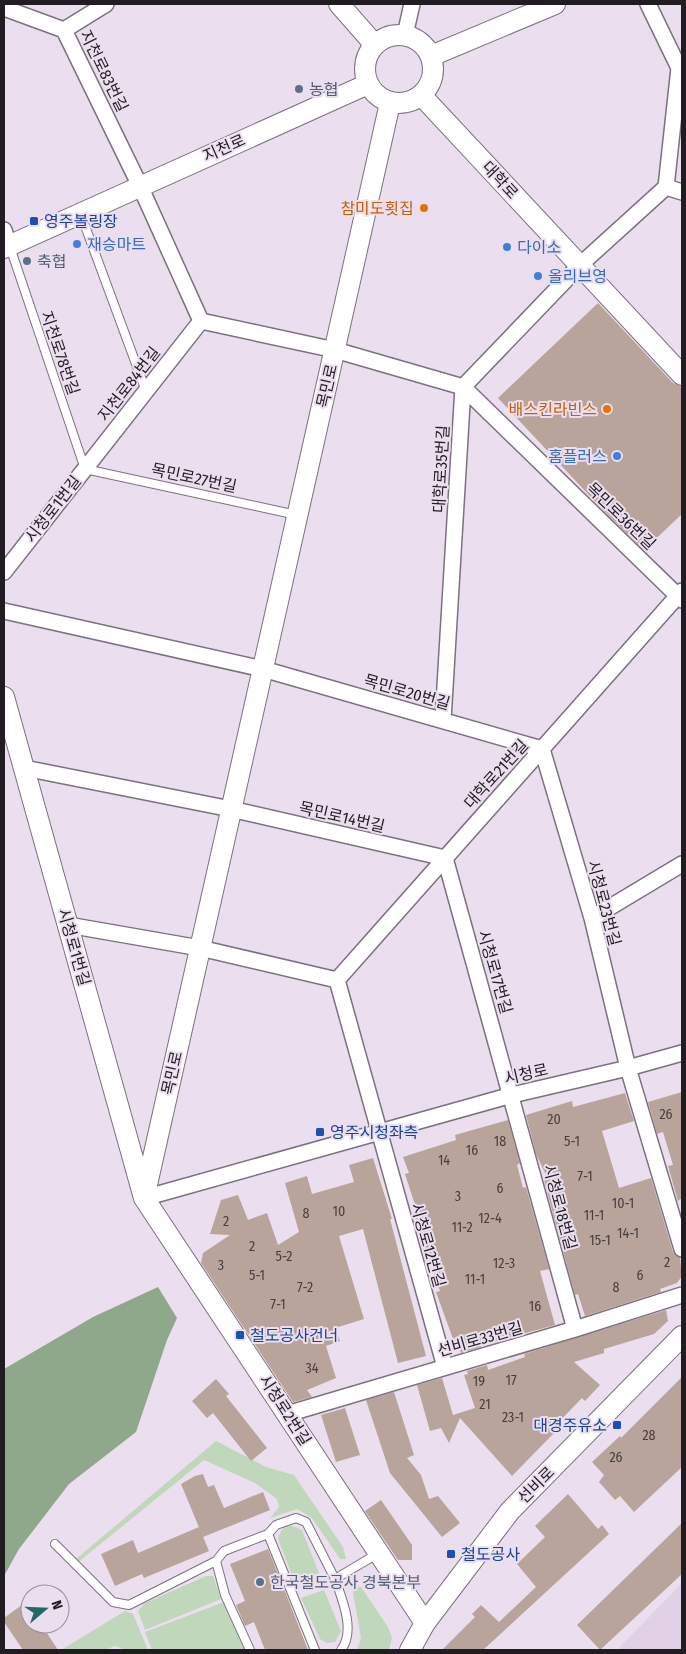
<svg xmlns="http://www.w3.org/2000/svg" width="686" height="1654" font-family="'Fira Sans Condensed','Noto Sans KR',sans-serif">
<style>
.built{fill:#e2d0e6}
.green{fill:#c0d7bc}
.forest{fill:#8fa88b}
.building{fill:#b8a49b}
.lines{fill:none;stroke-linecap:round;stroke-linejoin:round}
.lane-casing{stroke:#7d707f;stroke-width:10}
.street-casing{stroke:#7d707f;stroke-width:18}
.secondary-casing{stroke:#7d707f;stroke-width:22}
.lane{stroke:#fff;stroke-width:8}
.street{stroke:#fff;stroke-width:15}
.secondary{stroke:#fff;stroke-width:20}
.service-dot{fill:#5c6f8a;stroke:#ebdeee;stroke-width:2}
.food-dot{fill:#e8710a;stroke:#ebdeee;stroke-width:2}
.transit-dot{fill:#1a4fb4;stroke:#ebdeee;stroke-width:2}
.shop-dot{fill:#3f7fe0;stroke:#ebdeee;stroke-width:2}
.labels{text-anchor:middle;dominant-baseline:central;stroke-width:4;stroke-linejoin:round;paint-order:stroke}
.number-label{font-size:14px;fill:#473e40}
.street-label{font-size:16px;fill:#211c22;stroke:#ebdeee}
.service-label{font-size:16px;fill:#4e5e75;stroke:#ebdeee;text-anchor:start}
.food-label{font-size:16px;fill:#c56008;stroke:#ebdeee;text-anchor:end}
.transit-label{font-size:16px;fill:#164399;stroke:#ebdeee;text-anchor:start}
.shop-label{font-size:16px;fill:#366cbe;stroke:#ebdeee;text-anchor:start}
</style>
<rect width="100%" height="100%" fill="#ebdeee"/>
<path class="built" d="M682,1583v67h-65z"/>
<path class="green" d="M216,1441l50,26 28,8 49,72 3,12h-6l-28,-41 -15,-9 -27,9 9,-11 -2,-8 -22,-16 -51,-23 -127,103 -1,-4z
M285,1526h8l9,4 17,43 -24,10 -17,-44 3,-8z
M206,1576h7l8,23 -76,31 -7,-19 7,-8z
M361,1587l27,40 4,11 -3,12h-32l4,-12 -8,-45 1,-5z
M324,1590l17,41 -6,11 -8,1 -7,-4 -19,-41z
M224,1602l21,48h-93l-7,-18z
M125,1611l8,3 15,36h-26l-1,-2 -7,-2 -8,4h-45z"/>
<path class="forest" d="M158,1287l19,31 -10,22 -31,92 -67,52 -50,65 -15,27v-207l89,-52z"/>
<path class="building" d="M598,303l75,80 9,4v127l-38,36 -42,-41 -104,-111z
M682,1092v106l-4,3 -10,-35 5,-1 -10,-33 -6,2 -9,-32z
M625,1093l9,28 -32,10 17,57 32,-10 22,74 7,6 2,18 -5,7 -17,6 1,3 -76,24 -7,-22 -3,1 -31,-115 4,-1 -12,-25 -10,-39 46,-14 1,6z
M508,1120l12,43 -3,2 6,23 3,-1 23,82 -9,2 15,54 -74,20v2l-20,6 -1,-4 -3,1 -21,-58 4,-1 -26,-79 3,-1 -12,-37 4,-1 -6,-16 53,-17 -1,-5z
M373,1158l19,61h-2l36,137 -28,7 -35,-134 -24,7 25,83 -29,9 5,13 -14,5 10,32 -29,12 5,7 -19,5 -92,-139 2,-10 27,-18 -20,-1 11,-34 17,-5 10,25 19,-7 11,32 21,-13 -14,-49 22,-7 5,18 42,-12 -5,-17z
M666,1310l2,11 -14,13 -50,15v4l-30,9 26,23 -15,16 -3,-3 -31,32 3,3 -42,43 -52,-58 -11,25 -8,-15 -11,3 -13,-46 25,-7 11,37 22,-7 -11,-33 4,-1 -1,-3 20,-6 1,5 37,-13 -1,-3z
M682,1377v90l-48,45 -14,-16 -5,4 -16,-18 5,-7 -12,-13 28,-26 1,2z
M216,1379l13,15 -3,2 41,52 -16,13 -38,-48 -6,5 -15,-17z
M394,1392l20,63 -7,3 14,17 8,24 9,-3 22,27 -18,14 -52,-64 -24,-73z
M345,1408l15,47 -24,7 -15,-47z
M203,1474l5,13 6,-2 10,23 39,-16 7,18 -67,27 -22,-53 14,-8z
M568,1494l30,35 4,-4 7,9 -126,116h-41l33,-33 -3,-3 9,-9 18,17 37,-35 -19,-23 28,-27 -10,-11z
M381,1500l31,45v15h-14l-33,-49z
M682,1523v51l-82,76 -23,-25z
M199,1527l10,24 -65,27 -2,-4 -27,12 -14,-32 32,-14 5,13z
M268,1549l11,27 29,74h-43l-11,-28 -9,4 -9,-21 9,-4 -15,-37z
M30,1599v25h11l17,26h-35l-19,-28v-4z"/>
<g class="lines">
<defs>
<path id="lane" d="M81,215l65,176
M10,247l75,222 212,46
M268,1534l47,116
M55,1544l58,58 16,3 87,-44 8,-10 44,-17 8,-9 20,-7 10,4 29,57 42,-25
M216,1561l9,34 25,55
M335,1579c7,20 21,52 6,71"/>
<path id="street" d="M648,4l31,64 -13,119
M4,8l60,22 76,156 61,135
M64,30l42,-26
M405,35l7,-31
M666,187l16,5
M4,230l5,15
M201,321l134,29 128,37 219,213
M4,572l197,-251
M4,611l259,58 279,80 50,169 36,150 54,181
M443,720l20,-333 117,-122 86,-78
M24,768l207,41 214,49 130,471
M592,918l90,-54
M68,925l132,23 137,32
M337,980l345,-389
M337,980l108,387
M144,1198l368,-103 116,-27 54,-15
M287,1414l288,-85 107,-34"/>
<path id="secondary" d="M339,4l36,41
M365 69a34 34 0 1 1 68 0a34 34 0 1 1-68 0Z
M431,56l124,-52
M421,95l261,280
M4,248l364,-164
M4,697l140,501 281,425
M144,1198l246,-1095
M410,1650l15,-27 85,-112 172,-175"/>
</defs>
<use href="#lane" class="lane-casing"/>
<use href="#street" class="street-casing"/>
<use href="#secondary" class="secondary-casing"/>
<use href="#lane" class="lane"/>
<use href="#street" class="street"/>
<use href="#secondary" class="secondary"/>
</g>
<g class="service-dot">
<circle cx="299" cy="89" r="5"/>
<circle cx="27" cy="261" r="5"/>
<circle cx="260" cy="1582" r="5"/>
</g>
<g class="food-dot">
<circle cx="424" cy="208" r="5"/>
<circle cx="607" cy="409" r="5"/>
</g>
<g class="transit-dot">
<rect x="29" y="216" width="10" height="10" rx="2.5"/>
<rect x="315" y="1127" width="10" height="10" rx="2.5"/>
<rect x="235" y="1330" width="10" height="10" rx="2.5"/>
<rect x="612" y="1420" width="10" height="10" rx="2.5"/>
<rect x="446" y="1549" width="10" height="10" rx="2.5"/>
</g>
<g class="shop-dot">
<circle cx="77" cy="244" r="5"/>
<circle cx="507" cy="247" r="5"/>
<circle cx="538" cy="276" r="5"/>
<circle cx="617" cy="456" r="5"/>
</g>
<g class="labels">
<g class="number-label">
<text x="666" y="1114">26</text>
<text x="554" y="1119">20</text>
<text x="500" y="1141">18</text>
<text x="572" y="1141">5-1</text>
<text x="472" y="1150">16</text>
<text x="444" y="1160">14</text>
<text x="585" y="1176">7-1</text>
<text x="500" y="1188">6</text>
<text x="458" y="1196">3</text>
<text x="623" y="1203">10-1</text>
<text x="339" y="1211">10</text>
<text x="306" y="1213">8</text>
<text x="594" y="1215">11-1</text>
<text x="490" y="1218">12-4</text>
<text x="226" y="1221">2</text>
<text x="462" y="1227">11-2</text>
<text x="628" y="1233">14-1</text>
<text x="600" y="1240">15-1</text>
<text x="252" y="1246">2</text>
<text x="284" y="1256">5-2</text>
<text x="667" y="1262">2</text>
<text x="504" y="1263">12-3</text>
<text x="221" y="1265">3</text>
<text x="257" y="1275">5-1</text>
<text x="640" y="1275">6</text>
<text x="475" y="1279">11-1</text>
<text x="305" y="1287">7-2</text>
<text x="616" y="1287">8</text>
<text x="278" y="1304">7-1</text>
<text x="535" y="1306">16</text>
<text x="312" y="1368">34</text>
<text x="511" y="1380">17</text>
<text x="479" y="1381">19</text>
<text x="485" y="1404">21</text>
<text x="513" y="1417">23-1</text>
<text x="649" y="1435">28</text>
<text x="616" y="1457">26</text>
</g>
<g class="street-label">
<text transform="translate(104 71) rotate(64)">지천로83번길</text>
<text transform="translate(224 148) rotate(-24)">지천로</text>
<text transform="translate(500 180) rotate(47)">대학로</text>
<text transform="translate(60 353) rotate(71)">지천로78번길</text>
<text transform="translate(129 384) rotate(-52)">지천로84번길</text>
<text transform="translate(327 386) rotate(-77)">목민로</text>
<text transform="translate(441 469) rotate(-87)">대학로35번길</text>
<text transform="translate(194 478) rotate(12)">목민로27번길</text>
<text transform="translate(53 509) rotate(-52)">시청로1번길</text>
<text transform="translate(621 516) rotate(44)">목민로36번길</text>
<text transform="translate(407 692) rotate(16)">목민로20번길</text>
<text transform="translate(496 774) rotate(-48)">대학로21번길</text>
<text transform="translate(342 817) rotate(13)">목민로14번길</text>
<text transform="translate(604 903) rotate(75)">시청로23번길</text>
<text transform="translate(74 947) rotate(74)">시청로1번길</text>
<text transform="translate(495 972) rotate(74)">시청로17번길</text>
<text transform="translate(172 1073) rotate(-77)">목민로</text>
<text transform="translate(526 1074) rotate(-13)">시청로</text>
<text transform="translate(560 1207) rotate(75)">시청로18번길</text>
<text transform="translate(428 1245) rotate(74)">시청로12번길</text>
<text transform="translate(480 1339) rotate(-16)">선비로33번길</text>
<text transform="translate(285 1410) rotate(57)">시청로2번길</text>
<text transform="translate(536 1485) rotate(-45)">선비로</text>
</g>
<g class="service-label">
<text x="309" y="89">농협</text>
<text x="37" y="261">축협</text>
<text x="270" y="1582">한국철도공사 경북본부</text>
</g>
<g class="food-label">
<text x="414" y="208">참미도횟집</text>
<text x="597" y="409">배스킨라빈스</text>
</g>
<g class="transit-label">
<text x="44" y="221">영주볼링장</text>
<text x="330" y="1132">영주시청좌측</text>
<text x="250" y="1335">철도공사건너</text>
<text x="607" y="1425" text-anchor="end">대경주유소</text>
<text x="461" y="1554">철도공사</text>
</g>
<g class="shop-label">
<text x="87" y="244">재승마트</text>
<text x="517" y="247">다이소</text>
<text x="548" y="276">올리브영</text>
<text x="607" y="456" text-anchor="end">홈플러스</text>
</g>
</g>
<rect width="686" height="1654" fill="none" stroke="#211c22" stroke-width="10"/>
<g transform="translate(45 1609) rotate(71)"><circle r="24" fill="#ebdeee" stroke="#9a909c"/>
<path d="M0-4L9 19L0 12L-9 19Z" fill="#206a65"/>
<text y="-8" font-size="14" font-weight="bold" text-anchor="middle" fill="#211c22">N</text>
</g>
</svg>
